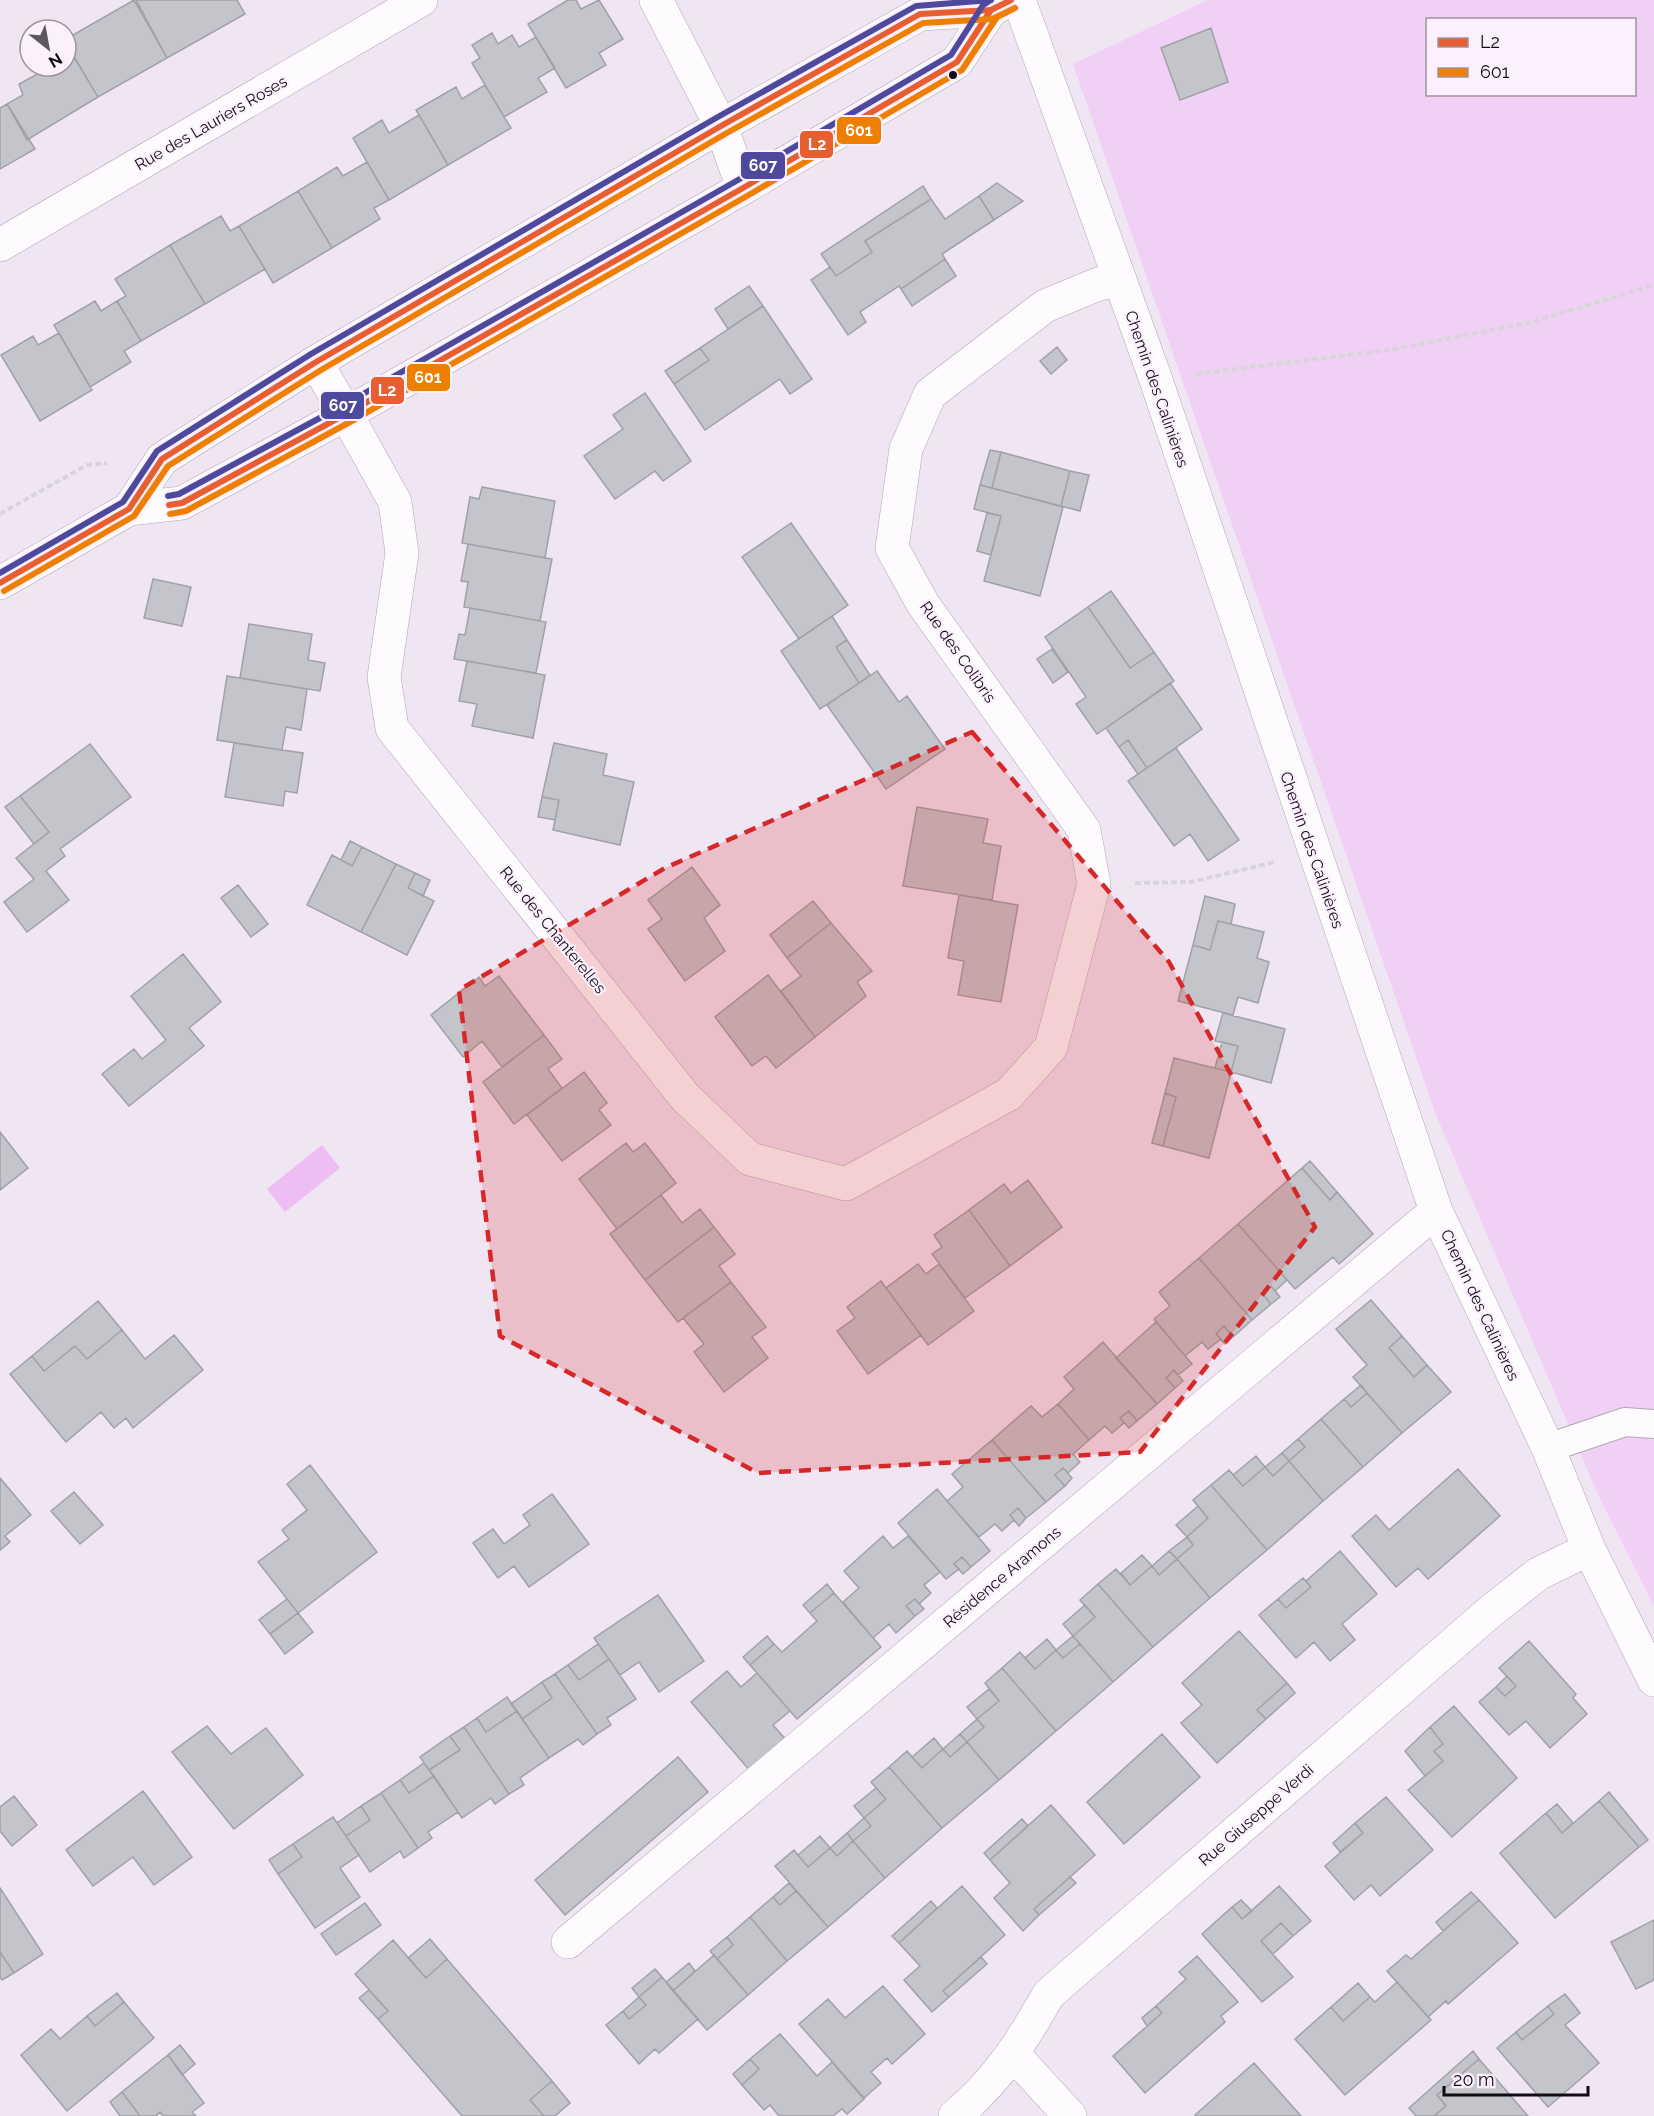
<svg xmlns="http://www.w3.org/2000/svg" width="1654" height="2116" font-family="Raleway,sans-serif">
<style>
.green{fill:#f1d0f5;fill-rule:evenodd}
.water{fill:#edbdf4}
.building{fill:#c4c5ca;stroke:#a0a1a7;stroke-width:1.5}
.lines{fill:none;stroke-linecap:round;stroke-linejoin:round}
.service-casing{stroke:#b0a8b2;stroke-width:30}
.minor-casing{stroke:#b0a8b2;stroke-width:34}
.secondary-casing{stroke:#b0a8b2;stroke-width:34}
.path{stroke:#d8d5d9;stroke-width:4;stroke-dasharray:6 3;stroke-linecap:butt}
.service{stroke:#fdfbfd;stroke-width:28}
.minor{stroke:#fdfbfd;stroke-width:33}
.secondary{stroke:#fdfbfd;stroke-width:33}
.bus-1-casing{stroke:#fcf0fe;stroke-width:10}
.bus-2-casing{stroke:#fcf0fe;stroke-width:10}
.bus-3-casing{stroke:#fcf0fe;stroke-width:10}
.bus-1{stroke:#e75e30;stroke-width:6}
.bus-2{stroke:#ee7f00;stroke-width:6}
.bus-3{stroke:#4d499d;stroke-width:6}
.marked{fill:#d62828;fill-opacity:0.2;stroke:#d62828;stroke-width:4.5;stroke-dasharray:12 8;stroke-linejoin:round}
.bus-dot{fill:#110b12;stroke:#fcf0fe;stroke-width:2}
.labels{text-anchor:middle;dominant-baseline:central;stroke-width:4.5;stroke-linejoin:round;paint-order:stroke}
.street-label{font-size:16px;fill:#110b12;stroke:#fcf0fe}
.line-badge{stroke:#fcf0fe;stroke-width:2}
.badge-label{font-size:16px;text-anchor:middle;font-weight:bold;fill:#fff}
</style>
<rect width="100%" height="100%" fill="#f0e5f2"/>
<path class="green" d="M1208,0h446v1606l-55,-109 -163,-382 -363,-1051zM1428,20h206v74h-206z"/>
<path class="water" d="M322,1145l18,23 -55,44 -18,-23z"/>
<path class="building" d="M134,0l33,58 -69,39 -32,-53v-5z
M136,0h101l8,14 -78,44z
M568,0h8l5,9 18,-9 24,39 -24,14 7,12 -40,23 -38,-64z
M1211,28l17,54 -48,18 -19,-52z
M492,33l6,11 14,-9 7,12 17,-10 19,31 -17,10 9,14 -43,25 -32,-54 8,-5 -8,-13z
M73,55l25,42 -71,43 -20,-36 16,-9 -4,-11 33,-18h14v-8z
M485,85l26,43 -63,37 -32,-55 40,-23 6,12z
M7,104l28,45 -35,20v-61z
M419,115l29,50 -59,35 -36,-62 29,-18 7,13z
M367,162l22,38 -15,8 6,11 -48,29 -34,-57 39,-24 6,9z
M997,183l26,18 -29,19 -15,-24z
M923,186l8,13 -66,42 7,11 -36,24 -15,-22z
M298,191l34,57 -59,35 -34,-57z
M979,196l15,24 -52,34 3,5 -44,30 -2,-3 -39,26 6,10 -18,13 -37,-55 19,-13 6,9 36,-24 -7,-11 66,-42 14,20z
M221,216l9,15 9,-5 26,43 -60,35 -35,-59z
M170,245l35,59 -64,37 -24,-40 9,-5 -11,-17z
M945,259l11,17 -44,30 -11,-17z
M749,286l14,20 -35,23 -13,-20z
M95,301l6,10 16,-10 24,40 -17,10 7,11 -41,25 -36,-62z
M763,306l49,73 -22,15 -10,-15 -75,51 -31,-46 35,-24 -9,-12z
M59,333l33,57 -52,31 -39,-66 32,-19 5,9z
M1057,347l10,13 -16,14 -11,-13z
M700,348l9,12 -35,24 -9,-13z
M645,393l46,68 -28,20 -8,-10 -40,28 -31,-43 39,-27 -10,-14z
M990,450l11,2 -9,36 -12,-3z
M1001,452l69,19 -9,35 -69,-18z
M1070,471l19,4 -9,36 -19,-5z
M980,485l83,22 -23,89 -56,-15 17,-65 -27,-7z
M482,487l73,14 -10,57 -83,-15 8,-46 9,2z
M987,513l14,3 -10,39 -14,-4z
M791,523l57,82 -49,34 -57,-82z
M468,544l84,15 -12,62 -76,-14 4,-25 -7,-1z
M153,579l38,8 -9,39 -38,-8z
M1111,591l43,61 -24,16 -42,-61z
M1088,607l42,61 24,-16 20,29 -77,53 -21,-30 10,-7 -41,-60z
M470,608l76,14 -10,51 -82,-14 5,-25 6,1z
M832,616l15,24 -11,7 23,36 -39,26 -39,-58z
M249,624l63,10 -4,26 17,3 -5,28 -80,-13z
M847,640l23,35 -11,8 -23,-36z
M1052,649l16,23 -15,11 -16,-24z
M467,661l78,14 -12,63 -61,-12 5,-22 -18,-3z
M877,671l22,31 8,-6 38,53 -59,40 -59,-84z
M227,676l80,13 -6,41 -15,-3 -4,23 -65,-10z
M1170,683l32,46 -55,39 -19,-28 -9,7 -13,-19z
M1128,740l19,28 -9,6 -19,-27z
M234,743l69,10 -6,40 -12,-2 -2,15 -58,-9z
M554,743l53,11 -4,21 31,7 -14,63 -67,-15 6,-30 -17,-3z
M90,744l41,53 -71,52 5,7 -19,15 23,29 -42,32 -23,-30 30,-23 -18,-21 33,-26 -29,-36z
M1176,748l63,92 -31,21 -18,-27 -16,12 -46,-65z
M20,796l29,36 -15,12 -29,-37z
M542,797l17,3 -4,20 -17,-3z
M917,807l71,12 -5,24 18,3 -9,54 -89,-14z
M350,841l12,6 -10,19 -11,-6z
M362,847l34,17 -35,68 -54,-27 25,-50 20,11z
M396,864l19,9 -7,15 26,13 -27,54 -46,-23z
M692,867l28,38 -16,13 21,33 -40,30 -37,-52 14,-10 -14,-19z
M415,873l15,7 -7,16 -15,-8z
M238,885l30,39 -17,13 -30,-39z
M959,895l59,10 -17,97 -43,-7 6,-34 -16,-3z
M1205,896l30,8 -4,20 -13,-3 -8,29 -17,-5z
M813,901l18,22 -44,35 -17,-23z
M1218,921l46,11 -7,26 12,4 -11,41 -20,-6 -5,18 -55,-14 15,-56 17,5z
M831,923l41,48 -15,11 9,14 -51,41 -34,-46 20,-15 -14,-18z
M183,954l38,48 -32,26 15,18 -75,60 -27,-32 32,-25 8,10 24,-19 -35,-44z
M768,975l47,62 -39,31 -10,-12 -14,10 -37,-49z
M499,976l45,59 -42,32 -20,-26 -19,16 -32,-42 48,-38 6,9z
M1223,1013l62,16 -14,54 -40,-11 7,-26 -23,-5z
M544,1035l18,24 -14,10 14,19 -48,36 -31,-42z
M1222,1042l16,4 -7,26 -16,-4z
M1174,1058l57,14 -22,86 -46,-12 13,-49 -11,-4z
M584,1072l23,31 -8,7 12,15 -49,36 -35,-46z
M1165,1093l11,4 -13,49 -11,-3z
M0,1132l28,36 -28,22z
M626,1143l7,9 12,-9 31,40 -59,46 -38,-50z
M1310,1161l27,31 -7,8 -28,-32z
M1302,1168l28,32 7,-8 36,42 -34,30 -6,-7 -38,32 -57,-65z
M1028,1180l34,47 -52,39 -41,-56 35,-26 7,9z
M661,1195l21,28 18,-14 14,18 -69,53 -35,-46z
M969,1210l41,56 -45,32 -33,-44 10,-7 -8,-12z
M1238,1224l49,56 -12,11 -4,-5 -9,7 9,11 -19,16 -53,-62z
M714,1227l21,27 -16,12 12,16 -53,40 -33,-42z
M1199,1258l53,62 -19,17 -9,-11 -8,8 5,5 -13,10 -6,-7 -17,14 -31,-37 16,-13 -11,-14z
M918,1264l8,10 13,-10 35,47 -46,34 -42,-57z
M881,1281l40,54 -53,39 -31,-43 18,-13 -8,-11z
M731,1282l35,45 -14,10 16,21 -44,34 -30,-40 10,-8 -21,-26z
M1271,1286l9,11 -9,7 -9,-11z
M1371,1300l31,36 -13,12 25,29 13,-12 24,27 -49,41 -49,-56 14,-12 -31,-36z
M98,1301l24,29 -35,29 -12,-13 -31,25 -12,-15z
M1156,1322l36,42 -14,11 -4,-5 -8,8 9,10 -18,16 -41,-46z
M1224,1326l9,11 -8,7 -9,-10z
M122,1330l23,29 29,-24 29,35 -70,58 -7,-10 -12,10 -13,-16 -35,30 -56,-68 22,-18 12,15 31,-25 12,13z
M1402,1336l25,29 -13,12 -25,-29z
M1103,1342l54,62 -20,17 -8,-10 -9,7 4,5 -12,10 -7,-7 -16,14 -31,-36 16,-15 -10,-12z
M1174,1370l9,11 -8,7 -9,-10z
M1361,1385l6,8 -16,14 -7,-8z
M1367,1393l35,40 -39,34 -42,-48 23,-20 7,8z
M1058,1404l31,36 -16,14 7,8 -12,11 -5,-5 -8,7 10,11 -19,16 -54,-62 39,-34 11,11z
M1129,1411l8,10 -8,7 -9,-10z
M1321,1419l42,48 -40,34 -34,-40 16,-14 -7,-8z
M1298,1439l7,8 -16,14 -7,-8z
M992,1440l54,62 -20,16 -8,-10 -8,7 4,5 -12,11 -7,-7 -16,13 -32,-36 16,-14 -11,-13z
M1282,1453l7,8 -16,15 -8,-9z
M1256,1456l9,11 -22,19 -10,-11z
M1289,1461l34,40 -56,49 -56,-65 18,-15 14,16 22,-19 8,9z
M310,1465l67,87 -79,61 -40,-51 31,-23 -7,-9 25,-20 -20,-26z
M1063,1468l9,10 -7,8 -10,-11z
M1458,1469l42,47 -72,63 -10,-11 -22,19 -44,-51 24,-21 13,15z
M0,1478l31,37 -26,21 5,6 -10,8z
M1211,1485l56,65 -57,48 -33,-39 16,-14 -6,-8 21,-19 -15,-18z
M937,1489l53,62 -19,16 -9,-10 -8,7 5,5 -13,10 -48,-56z
M74,1492l29,33 -23,19 -29,-33z
M552,1494l37,50 -60,43 -15,-21 -16,12 -25,-35 20,-14 11,15 26,-19 -7,-10z
M1198,1506l10,12 -21,19 -11,-12z
M1018,1508l8,10 -7,8 -9,-11z
M883,1536l10,12 15,-12 32,36 -16,13 7,8 -12,11 -4,-5 -9,7 9,10 -19,17 -7,-9 -16,14 -30,-36 16,-14 -15,-17z
M1187,1537l6,8 -16,14 -8,-8z
M1169,1551l8,8 -18,16 -7,-9z
M1340,1551l37,43 -35,30 13,16 -25,21 -16,-19 -18,16 -37,-43 19,-16 8,9 25,-21 -5,-6z
M1142,1555l10,11 -22,19 -9,-12z
M962,1557l9,10 -8,7 -9,-10z
M1177,1559l33,39 -57,49 -55,-63 18,-15 14,16 22,-19 7,9z
M1303,1578l8,9 -25,21 -8,-9z
M827,1584l7,9 -24,20 -7,-8z
M1098,1584l55,63 -40,35 -40,-46 22,-19 -15,-17z
M834,1593l47,54 -84,72 -47,-54 24,-21 8,8 35,-31 -7,-8z
M658,1595l46,66 -45,31 -20,-30 -19,13 -26,-37z
M287,1599l11,14 -28,21 -11,-14z
M915,1599l9,10 -9,7 -9,-10z
M1085,1605l10,12 -22,19 -10,-12z
M298,1613l15,19 -28,22 -15,-20z
M1239,1631l48,52 -30,27 9,9 -49,44 -36,-40 21,-18 -20,-22z
M767,1636l7,8 -24,21 -7,-8z
M1073,1636l7,8 -17,14 -7,-8z
M1047,1639l9,11 -21,19 -10,-11z
M1529,1641l47,53 -3,4 14,16 -37,34 -24,-27 -17,14 -30,-33 17,-15 9,9 11,-10 -17,-18z
M598,1644l11,15 -30,21 -11,-15z
M1080,1644l33,38 -57,49 -54,-63 18,-16 15,17 21,-19 7,8z
M609,1659l27,40 -29,19 4,7 -14,9 -42,-60 13,-9 11,15z
M1002,1668l54,63 -57,49 -32,-38 17,-15 -7,-8 22,-18 -14,-18z
M727,1671l14,16 16,-14 33,38 -17,14 14,16 -36,31 -60,-70z
M555,1674l42,60 -14,11 -5,-6 -29,19 -27,-39 30,-21 -10,-16z
M1507,1676l9,10 -11,10 -9,-9z
M542,1682l10,16 -30,21 -11,-15z
M1287,1683l8,10 -29,26 -9,-9z
M989,1689l10,12 -22,18 -10,-12z
M507,1697l10,14 -31,21 -9,-14z
M1454,1706l63,72 -65,59 -44,-47 35,-29 -9,-10 9,-7 -13,-17z
M517,1711l32,47 -29,20 4,7 -15,9 -45,-67 13,-9 9,14z
M977,1719l7,8 -17,15 -7,-8z
M207,1726l24,28 35,-26 37,47 -69,54 -62,-77z
M464,1727l45,67 -14,10 -4,-6 -29,20 -33,-48 31,-20 -10,-14z
M1430,1727l13,17 -9,7 9,10 -18,15 -20,-25z
M960,1734l7,8 -17,15 -7,-8z
M1162,1734l38,43 -76,67 -37,-42z
M450,1736l10,14 -31,20 -9,-13z
M934,1738l9,11 -21,19 -10,-11z
M967,1742l32,38 -57,48 -53,-61 18,-16 15,17 21,-19 7,8z
M678,1757l30,35 -143,123 -30,-35z
M424,1763l10,13 -25,17 -9,-13z
M889,1767l53,61 -57,50 -32,-37 18,-15 -7,-8 22,-19 -15,-17z
M434,1776l24,36 -30,20 4,6 -14,10 -37,-55 19,-13 9,13z
M876,1788l10,11 -22,19 -10,-12z
M143,1791l49,66 -38,28 -21,-28 -40,29 -27,-36z
M1609,1792l39,48 -9,7 -40,-46z
M381,1793l37,55 -14,10 -4,-7 -30,21 -24,-36 24,-16 -9,-14z
M14,1796l23,29 -25,21 -12,-15v-24z
M1386,1797l47,53 -53,46 -9,-11 -17,15 -29,-34 38,-33 -8,-10z
M1599,1801l40,46 -84,71 -55,-65 46,-40 16,20z
M1557,1804l16,19 -11,10 -16,-20z
M1051,1805l44,50 -61,54 5,6 -16,16 -29,-33 16,-15 -20,-23z
M361,1806l9,14 -24,16 -9,-13z
M333,1817l26,38 -19,13 20,29 -45,31 -37,-54 24,-17 -9,-13z
M864,1818l7,8 -18,15 -6,-8z
M1022,1819l6,7 -38,34 -6,-7z
M1355,1823l8,10 -23,19 -7,-9z
M847,1833l6,8 -16,15 -7,-8z
M820,1836l10,12 -22,19 -10,-12z
M853,1841l32,37 -57,49 -53,-61 19,-16 14,17 22,-19 7,8z
M293,1844l9,13 -24,17 -9,-14z
M1070,1877l6,6 -37,32 -5,-6z
M789,1883l7,8 -16,14 -7,-8z
M962,1886l43,49 -62,56 6,6 -17,15 -28,-32 16,-14 -21,-23z
M1279,1886l32,35 -18,15 -12,-13 -20,18 32,36 -31,25 -60,-68 30,-27 10,12z
M0,1888l43,66 -29,19 -14,-21z
M796,1891l32,36 -41,34 -37,-44 23,-20 7,8z
M1471,1892l8,8 -36,31 -7,-9z
M1241,1900l11,11 -10,8 -10,-12z
M1479,1900l39,43 -70,61 -2,-3 -18,16 -41,-46 19,-16 5,4z
M931,1901l6,7 -38,35 -7,-7z
M365,1903l16,22 -45,30 -15,-21z
M750,1917l37,44 -39,34 -31,-36 16,-14 -6,-8z
M1654,1920v60l-18,9 -25,-47z
M1281,1923l12,13 -20,18 -12,-13z
M727,1937l6,8 -16,14 -7,-8z
M430,1939l17,20 -21,19 -18,-20z
M393,1940l33,38 21,-19 105,122 -22,19 14,16h-82l-84,-97 10,-8 -33,-37z
M0,1952l14,21 -12,7 -2,-3z
M714,1955l34,40 -41,35 -34,-39z
M1197,1956l41,46 -17,14 4,6 -80,71 -32,-37 49,-43 -6,-7 30,-27 -7,-7z
M981,1957l6,7 -38,33 -6,-6z
M689,1963l6,8 -22,20 -7,-9z
M655,1969l7,8 -23,20 -7,-9z
M662,1977l36,42 -39,34 -4,-4 -16,15 -33,-39 17,-14 6,8 17,-14 -7,-8z
M1397,1982l34,38 -86,75 -50,-56 36,-32 12,14 27,-24 5,5z
M1358,1983l12,14 -27,24 -12,-14z
M883,1986l42,48 -33,30 -5,-6 -16,14 10,11 -17,15 -65,-74 29,-25 17,19z
M369,1990l19,21 -10,8 -19,-21z
M117,1993l7,9 -29,24 -8,-10z
M1565,1994l15,19 -15,12 34,38 -51,44 -51,-59 19,-16 6,8 32,-26 -6,-8z
M639,1997l7,8 -17,14 -6,-8z
M124,2002l30,36 -87,73 -46,-56 30,-26 9,10 27,-23 8,10z
M1156,2006l6,7 -15,13 -5,-8z
M1548,2006l6,8 -32,26 -6,-8z
M780,2034l37,42 15,-14 32,37 -17,15 -5,-5 -9,7h-54l-9,-11 -6,5 -22,-25 17,-16 -9,-10z
M180,2045l15,19 -13,11 -14,-20z
M1473,2051l6,8 -42,36 9,11 -12,10h-18l-7,-8z
M168,2055l36,48 -12,9 4,4h-33l-3,-4 -4,4h-16l-18,-24z
M750,2059l9,10 -17,16 -9,-11z
M1479,2059l49,57h-94l12,-10 -9,-11z
M1254,2063l47,53h-106v-1z
M552,2081l18,22 -15,13h-11l-14,-16z
M122,2092l18,24h-20l-10,-14z"/>
<g class="lines">
<defs>
<path id="service" d="M1548,1448l77,-26 29,2"/>
<path id="minor" d="M656,0l65,126
M1019,0l137,380 280,831 112,237 41,101 65,131
M0,245l421,-245
M346,414l49,88 7,51 -18,124 8,51 293,369 65,62 96,25 163,-90 42,-47 43,-163 -10,-54 -161,-226 -31,-56 14,-99 24,-55 115,-88 51,-21 22,-6
M568,1942l868,-731
M1014,2055l56,61
M955,2116c44,-37 65,-72 94,-122l442,-383 47,-37 51,-25"/>
<path id="secondary" d="M721,126l22,62
M316,362l30,52
M129,509l33,-50 154,-97 405,-236 199,-112 71,-4 15,-8
M0,583l129,-74 53,-6 164,-89 397,-226 214,-126 34,-52"/>
</defs>
<use href="#service" class="service-casing"/>
<use href="#minor" class="minor-casing"/>
<use href="#secondary" class="secondary-casing"/>
<path class="path" d="M1196,374l193,-24 139,-27 126,-38
M0,514l87,-49 20,-2
M1135,883l56,-1 84,-20"/>
<use href="#service" class="service"/>
<use href="#minor" class="minor"/>
<use href="#secondary" class="secondary"/>
<defs>
<path id="bus-1" d="M169,505l13,-2 164,-89 397,-226 214,-126 34,-52 20,-10
M0,583l129,-74 33,-50 154,-97 405,-236 199,-112 71,-4 20,-10"/>
<path id="bus-2" d="M170,514l16,-3 164,-89 397,-226 215,-126 35,-53 18,-9
M4,591l130,-75 34,-50 153,-96 404,-236 198,-111 69,-4 23,-11"/>
<path id="bus-3" d="M168,496l11,-2 163,-88 396,-226 213,-125 32,-50 8,-5
M0,573l123,-71 34,-51 154,-97 405,-236 200,-112 75,-6"/>
</defs>
<use href="#bus-1" class="bus-1-casing"/>
<use href="#bus-2" class="bus-2-casing"/>
<use href="#bus-3" class="bus-3-casing"/>
<use href="#bus-1" class="bus-1"/>
<use href="#bus-2" class="bus-2"/>
<use href="#bus-3" class="bus-3"/>
</g>
<path class="marked" d="M972,732l197,230 146,265 -175,225 -382,21 -258,-137 -41,-346 206,-122z"/>
<circle class="bus-dot" cx="953" cy="75" r="5"/>
<g class="labels">
<g class="street-label">
<text transform="translate(211 123) rotate(-30)">Rue des Lauriers Roses</text>
<text transform="translate(1157 389) rotate(71)">Chemin des Calinières</text>
<text transform="translate(958 652) rotate(55)">Rue des Colibris</text>
<text transform="translate(1312 850) rotate(71)">Chemin des Calinières</text>
<text transform="translate(553 930) rotate(51)">Rue des Chanterelles</text>
<text transform="translate(1480 1305) rotate(65)">Chemin des Calinières</text>
<text transform="translate(1002 1577) rotate(-40)">Résidence Aramons</text>
<text transform="translate(1256 1815) rotate(-41)">Rue Giuseppe Verdi</text>
</g>
</g>
<g class="line-badge">
<rect x="836" y="116" width="46" height="29" rx="6" fill="#ee7f00"/>
<rect x="799" y="130" width="35" height="29" rx="6" fill="#e75e30"/>
<rect x="740" y="151" width="46" height="29" rx="6" fill="#4d499d"/>
<rect x="406" y="363" width="45" height="29" rx="6" fill="#ee7f00"/>
<rect x="370" y="376" width="35" height="29" rx="6" fill="#e75e30"/>
<rect x="320" y="391" width="45" height="29" rx="6" fill="#4d499d"/>
</g>
<g class="badge-label">
<text x="859" y="136">601</text>
<text x="817" y="150">L2</text>
<text x="763" y="171">607</text>
<text x="428" y="383">601</text>
<text x="387" y="396">L2</text>
<text x="343" y="411">607</text>
</g>
<rect x="1426" y="18" width="210" height="78" fill="#fcf0fe" stroke="#9e94a0" stroke-width="1.5"/>
<rect x="1438" y="38" width="30" height="9" fill="#e75e30" stroke="#9e94a0" stroke-width="1.5"/>
<text x="1480" y="48" font-size="18" fill="#110b12">L2</text>
<rect x="1438" y="68" width="30" height="9" fill="#ee7f00" stroke="#9e94a0" stroke-width="1.5"/>
<text x="1480" y="78" font-size="18" fill="#110b12">601</text>
<g transform="translate(48 48) rotate(149)"><circle r="28" fill="#fcf0fe" stroke="#9e94a0" stroke-width="1.5"/>
<path d="M0-4.5L10 22L0 15L-10 22Z" fill="#5f5760"/>
<text y="-9" font-size="16" font-weight="bold" text-anchor="middle" fill="#110b12">N</text>
</g>
<path d="M1444 2086v9h144v-9" fill="none" stroke="#110b12" stroke-width="3"/>
<text x="1453" y="2086" font-size="18" fill="#110b12" stroke="#fcf0fe" stroke-width="4.5" paint-order="stroke">20 m</text>
</svg>
